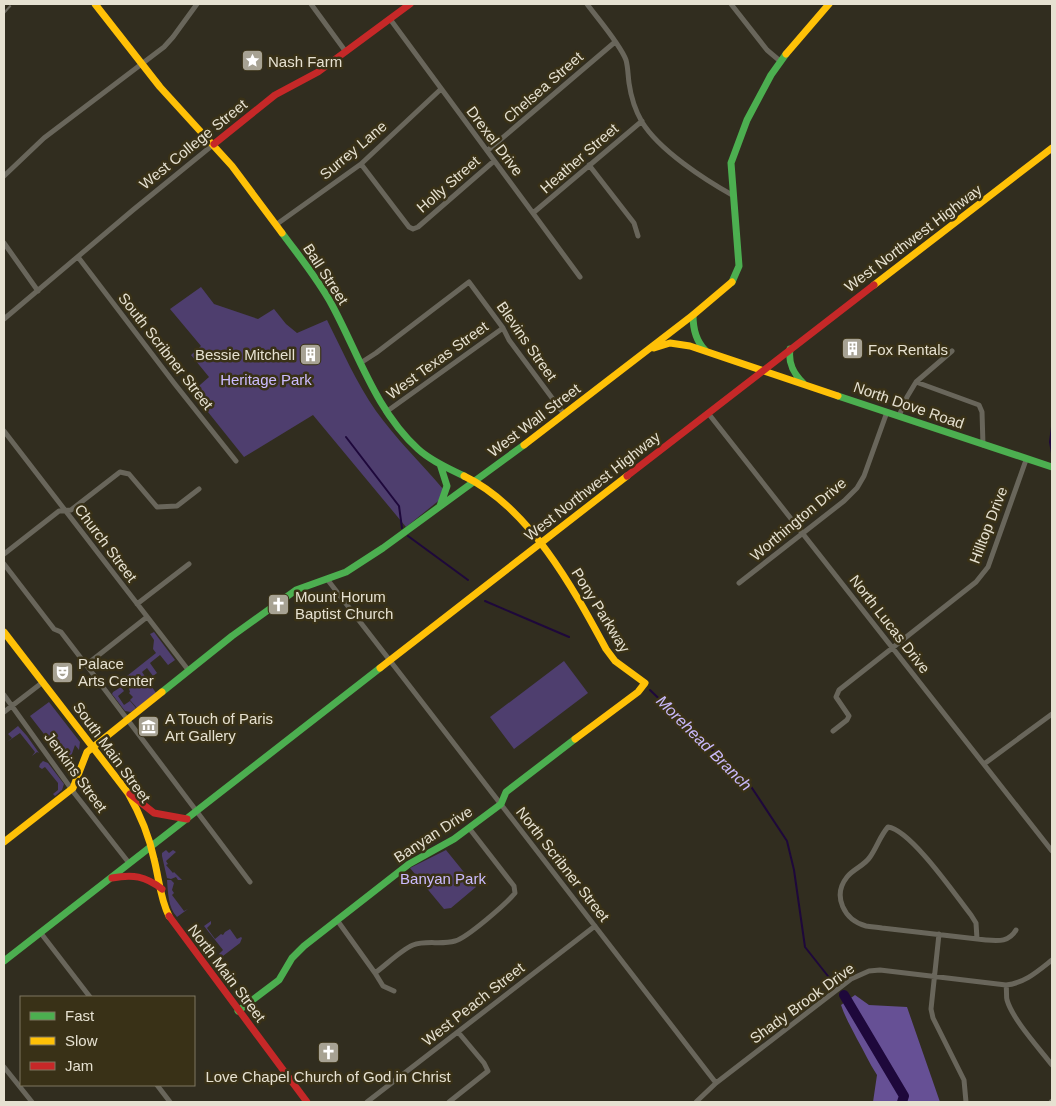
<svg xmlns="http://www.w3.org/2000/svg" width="1056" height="1106" font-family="Arial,sans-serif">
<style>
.green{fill:#4e3e6e}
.forest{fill:#665095}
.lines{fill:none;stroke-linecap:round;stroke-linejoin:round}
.stream{stroke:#1e083b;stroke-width:2}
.river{stroke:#1e083b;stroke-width:10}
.street{stroke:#69665b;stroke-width:5}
.fast{stroke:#4caf50;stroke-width:7}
.slow{stroke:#ffc107;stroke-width:7}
.jam{stroke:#c62828;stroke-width:7}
.rail{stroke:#6c695f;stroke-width:2;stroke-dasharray:10 5;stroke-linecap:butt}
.labels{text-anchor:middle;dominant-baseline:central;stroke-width:5;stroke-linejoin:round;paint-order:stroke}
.poi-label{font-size:15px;fill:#e6e1d1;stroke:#393117;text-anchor:start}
.street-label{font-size:15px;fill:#e6e1d1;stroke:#393117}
.park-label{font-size:15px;fill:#ccbcff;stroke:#393117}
.water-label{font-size:16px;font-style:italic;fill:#c9b9fb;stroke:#393117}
</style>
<rect width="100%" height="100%" fill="#312d1f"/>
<path class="green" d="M201,287l13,17 44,15 16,-10 12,15 11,9 30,-13c15,30 30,64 49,91 20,28 45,52 67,78l-1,9 -36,29 -93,-112 -69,42 -52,-65 17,-15 -18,-22 10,-9 -31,-37z
M154,632l21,28 -7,5 -8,-10 -10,8 7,10 -4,3 -6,-8 -5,4 14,21 -19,15 -7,-8 3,-3 -4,-4 1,-1 -2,-7 3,-2 -4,-7 29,-23 -3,-4 1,-9 -4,-6z
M564,661l24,32 -74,56 -24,-32z
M121,687l3,4 -6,5 6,9 6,-4 6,7 -5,4 -6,-1 -13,-17 1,-2z
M49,702l31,40 -1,8 -4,-5 -7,20 -38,-49z
M18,726l9,10 12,17 -2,-1 -5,4 3,-4 -15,-19 -13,9 5,-4 -4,-4z
M43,761l5,2 16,21 -2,6 -7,6 -2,-2 5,-4v-7l-13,-16 -3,2 -3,-2 1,-3z
M166,850l3,3 4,-3 3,2 -10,9 2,3 -2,1 7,8 1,-1 8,8h-4l-2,-3 -5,2 -4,-1 -5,-22v-3z
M446,850l30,37 -25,21 -7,1 -34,-41z
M167,880h4l3,3 -2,7 2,3 -2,2 12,16 4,-2 -11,8c-9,-9 -9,-25 -10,-37z
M211,921v3l-4,4 8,11 6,-5 2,1 2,-3 5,-3 7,10 4,-2 1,1 -2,5 -17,13 -4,-2 4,-4 -19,-24z"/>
<path class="forest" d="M855,995l14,10 38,2 33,95h-67l4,-27c-8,-12 -13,-24 -20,-36 -6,-12 -12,-22 -16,-34z"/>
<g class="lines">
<path class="stream" d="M1052,427l-2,15 2,11
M346,437l53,69 3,22
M408,536l60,44
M485,601l84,36
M650,690l102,98 35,53 7,29 11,77 30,38"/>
<path class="river" d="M844,995l60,101 -2,6"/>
<path class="street" d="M311,4l35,48
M587,4c11,15 33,40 39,56 2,7 2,16 3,23 2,14 6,27 13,39 17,28 63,58 92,74
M731,4l36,46 13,11
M390,19l190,258
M487,151l128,-109
M361,164l48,63 4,2 5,-2 76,-66
M589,165l45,58 4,13
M4,176l40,-38 120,-91 9,-10 24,-33
M533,213l109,-92
M277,224l84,-60 80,-75
M4,243l34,48
M78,257l96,126 62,78
M4,319l129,-109 81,-66
M362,362l14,-9 93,-71 34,46 6,12 55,74
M916,382l36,-31
M386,412l117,-84
M708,413l344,438
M899,416l8,-19 9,-15 63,23 3,7 1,33
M4,431l185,240
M4,554l55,-43 12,-1 49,-38 9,2 28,33 20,-1 22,-17
M4,564l50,65 7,3 26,34 163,216
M327,579l389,504
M739,583l105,-82 13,-13 7,-12 23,-64
M137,604l52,-40
M86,665l61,-48
M4,695l71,99 54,69
M4,712l39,-30
M833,731l14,-11 2,-4 -13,-19 3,-7 137,-108 12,-15 38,-107
M984,764l68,-50
M337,920l38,53 8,13 11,5
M40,932l50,65
M939,934l-8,75 2,9 31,62 2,22
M977,939l-1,-16 -5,-8c-15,-19 -60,-85 -83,-88 -8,9 -11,20 -18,30 -6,9 -17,12 -23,20 -15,19 -3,43 19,49 5,1 10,1 16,2l104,12c13,1 23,2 30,-10
M375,973c11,-8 26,-23 38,-28 13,-5 28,0 42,-4 12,-3 52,-38 60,-48l-1,-7 -45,-58
M1006,985c1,5 0,11 1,15 6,20 32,48 45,65
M4,1067l28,35
M157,1085l13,17
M367,1102l228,-176
M449,1102l39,-31 -4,-8 -26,-31
M696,1102l20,-19 135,-104 18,-8 11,-1 126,15c19,-2 32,-14 46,-25
M1051,1102l1,-1"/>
<path class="fast" d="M282,233c17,23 36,46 50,72 26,48 44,106 86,144 13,12 30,19 46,27
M732,282l7,-16 -8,-103 16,-43 24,-45 15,-21
M693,315c0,13 2,25 12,35
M790,349c-2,14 3,24 13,34
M838,396l214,71
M440,464l7,22 -7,20
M162,692l70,-56 64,-46 50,-18 37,-24 141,-103
M4,961l376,-293
M238,1011l41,-31 13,-22 12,-12 105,-82 45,-25 47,-35 5,-12 69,-53"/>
<path class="slow" d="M95,4l65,83 72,79 50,67
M786,54l43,-50
M874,285l178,-137
M654,348l16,-5 20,3 148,50
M524,445l169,-130 39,-33
M464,476c65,31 109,112 142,173l9,12 30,22 -7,9 -63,47
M4,632l124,161c12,21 21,42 26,66 5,19 6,40 15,57
M380,668l247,-192
M4,842l69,-54 14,-36 75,-60"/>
<path class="jam" d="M214,144l61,-49 43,-23 92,-68
M627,476l247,-191
M130,794l24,19 33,6
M112,878c21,-4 33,-2 50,11
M169,916l138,186"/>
<path class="rail" d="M4,13l8,-9"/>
</g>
<defs>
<symbol id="sight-square" viewBox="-11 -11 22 22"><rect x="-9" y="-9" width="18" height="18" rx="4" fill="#a7a293" stroke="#393117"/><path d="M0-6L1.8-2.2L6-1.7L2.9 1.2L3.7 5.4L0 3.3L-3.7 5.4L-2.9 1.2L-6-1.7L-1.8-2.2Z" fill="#fff"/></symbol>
<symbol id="building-square" viewBox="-11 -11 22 22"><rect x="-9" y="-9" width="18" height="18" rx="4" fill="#a7a293" stroke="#393117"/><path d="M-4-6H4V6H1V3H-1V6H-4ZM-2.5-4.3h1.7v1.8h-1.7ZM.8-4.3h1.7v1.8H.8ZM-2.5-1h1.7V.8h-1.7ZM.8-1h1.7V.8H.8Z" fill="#fff"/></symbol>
<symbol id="church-square" viewBox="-11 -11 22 22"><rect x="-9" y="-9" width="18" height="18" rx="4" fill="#a7a293" stroke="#393117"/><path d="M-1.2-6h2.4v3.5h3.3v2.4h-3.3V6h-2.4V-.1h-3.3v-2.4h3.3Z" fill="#fff"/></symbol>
<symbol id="theatre-square" viewBox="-11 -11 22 22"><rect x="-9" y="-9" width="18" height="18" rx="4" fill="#a7a293" stroke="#393117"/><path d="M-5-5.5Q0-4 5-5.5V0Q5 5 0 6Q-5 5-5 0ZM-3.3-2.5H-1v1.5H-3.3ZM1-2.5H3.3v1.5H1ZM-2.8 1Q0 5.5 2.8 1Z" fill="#fff"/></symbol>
<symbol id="museum-square" viewBox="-11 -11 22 22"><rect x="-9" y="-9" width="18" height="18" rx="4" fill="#a7a293" stroke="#393117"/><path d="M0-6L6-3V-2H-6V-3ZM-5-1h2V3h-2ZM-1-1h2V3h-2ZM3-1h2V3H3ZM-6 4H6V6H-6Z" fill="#fff"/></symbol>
</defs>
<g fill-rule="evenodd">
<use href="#sight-square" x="240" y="48" width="25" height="25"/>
<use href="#building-square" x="840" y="336" width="25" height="25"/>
<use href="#building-square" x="298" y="342" width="25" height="25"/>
<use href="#church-square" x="266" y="592" width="25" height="25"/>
<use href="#theatre-square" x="50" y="660" width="25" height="25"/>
<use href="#museum-square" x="136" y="714" width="25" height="25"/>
<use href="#church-square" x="316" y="1040" width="25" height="25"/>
</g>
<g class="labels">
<g class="poi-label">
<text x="268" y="61">Nash Farm</text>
<text x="868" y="349">Fox Rentals</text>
<text x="295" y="354" text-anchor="end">Bessie Mitchell</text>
<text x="295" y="596">Mount Horum<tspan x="295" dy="17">Baptist Church</tspan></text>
<text x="78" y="663">Palace<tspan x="78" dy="17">Arts Center</tspan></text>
<text x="165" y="718">A Touch of Paris<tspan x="165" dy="17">Art Gallery</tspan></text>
<text x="328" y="1076" text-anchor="middle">Love Chapel Church of God in Christ</text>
</g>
<g class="street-label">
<text transform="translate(543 87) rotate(-41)">Chelsea Street</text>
<text transform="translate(495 141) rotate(53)">Drexel Drive</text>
<text transform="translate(193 144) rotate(-39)">West College Street</text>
<text transform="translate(353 150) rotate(-40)">Surrey Lane</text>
<text transform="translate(579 158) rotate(-41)">Heather Street</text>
<text transform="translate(448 184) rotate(-41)">Holly Street</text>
<text transform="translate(913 238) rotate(-37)">West Northwest Highway</text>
<text transform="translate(326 274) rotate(57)">Ball Street</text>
<text transform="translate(527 341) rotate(55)">Blevins Street</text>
<text transform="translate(166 351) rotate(52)">South Scribner Street</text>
<text transform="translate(437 360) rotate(-36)">West Texas Street</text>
<text transform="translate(909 405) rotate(19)">North Dove Road</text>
<text transform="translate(534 420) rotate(-37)">West Wall Street</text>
<text transform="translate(592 486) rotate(-38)">West Northwest Highway</text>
<text transform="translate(798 519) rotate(-40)">Worthington Drive</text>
<text transform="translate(988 525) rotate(-69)">Hilltop Drive</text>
<text transform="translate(106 543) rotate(53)">Church Street</text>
<text transform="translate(601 610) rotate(58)">Pony Parkway</text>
<text transform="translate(890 624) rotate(52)">North Lucas Drive</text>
<text transform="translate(112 752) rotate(54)">South Main Street</text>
<text transform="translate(76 772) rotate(54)">Jenkins Street</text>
<text transform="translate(433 834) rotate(-33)">Banyan Drive</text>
<text transform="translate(563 864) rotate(52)">North Scribner Street</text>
<text transform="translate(227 973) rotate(53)">North Main Street</text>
<text transform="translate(802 1003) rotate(-36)">Shady Brook Drive</text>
<text transform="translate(473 1004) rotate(-38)">West Peach Street</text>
</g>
<g class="park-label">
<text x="266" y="379">Heritage Park</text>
<text x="443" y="878">Banyan Park</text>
</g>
<g class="water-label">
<text transform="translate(704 743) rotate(45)">Morehead Branch</text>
</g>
</g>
<rect width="1056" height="1106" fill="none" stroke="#e6e1d1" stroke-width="10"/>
<rect x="20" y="996" width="175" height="90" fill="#393117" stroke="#7e7761"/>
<rect x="30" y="1012" width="25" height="8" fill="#4caf50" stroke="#7e7761"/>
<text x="65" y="1021" font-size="15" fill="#e6e1d1">Fast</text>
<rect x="30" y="1037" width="25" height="8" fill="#ffc107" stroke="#7e7761"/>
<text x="65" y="1046" font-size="15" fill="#e6e1d1">Slow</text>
<rect x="30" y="1062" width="25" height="8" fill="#c62828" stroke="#7e7761"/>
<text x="65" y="1071" font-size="15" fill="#e6e1d1">Jam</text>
</svg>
